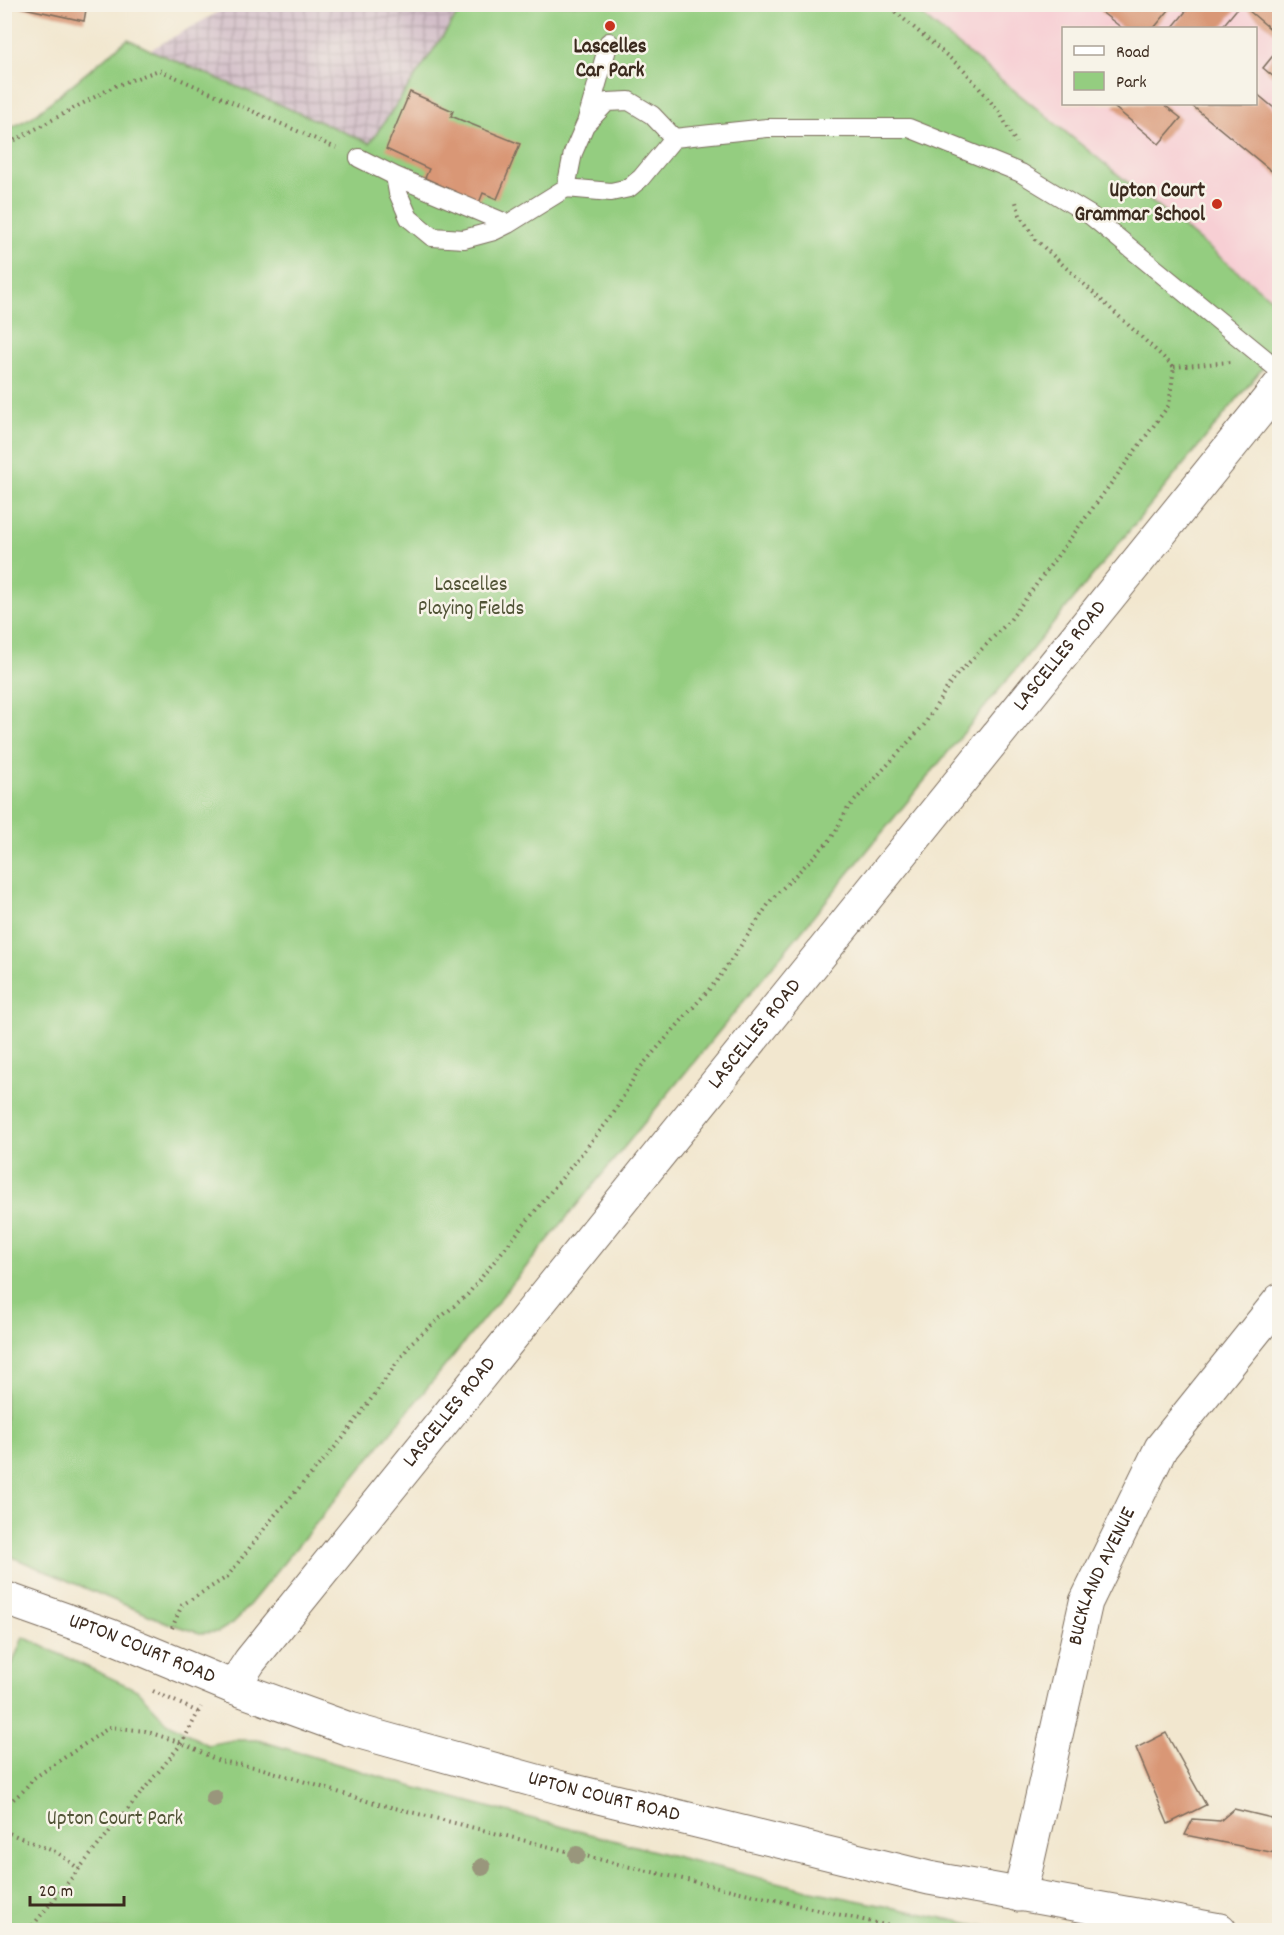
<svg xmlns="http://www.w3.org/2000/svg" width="1284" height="1935" font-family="Dekko,sans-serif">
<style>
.built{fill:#f7cfd4;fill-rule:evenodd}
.industrial{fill:url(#industrial-grid)}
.green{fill:#94cd80;stroke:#687c4f;stroke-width:1.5}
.building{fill:#d99776}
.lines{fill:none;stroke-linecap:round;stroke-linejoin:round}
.service-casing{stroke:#7b6c5c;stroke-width:20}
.minor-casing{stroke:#7b6c5c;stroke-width:35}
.path{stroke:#7b6c5c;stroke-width:4;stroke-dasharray:1.5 4.5;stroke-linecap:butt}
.service{stroke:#fff;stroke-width:18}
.minor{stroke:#fff;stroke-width:33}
.tree{fill:#99967b}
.poi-dot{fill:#c8321e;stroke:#f7f3e8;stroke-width:2}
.labels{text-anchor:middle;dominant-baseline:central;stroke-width:5;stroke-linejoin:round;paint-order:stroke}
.poi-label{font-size:21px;font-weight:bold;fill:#3b2a1e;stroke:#f7f3e8}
.park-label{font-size:21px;fill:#515336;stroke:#f7f3e8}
.street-label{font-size:21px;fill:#3b2a1e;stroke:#f7f3e8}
</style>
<defs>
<pattern id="industrial-grid" width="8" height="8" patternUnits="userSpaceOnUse" patternTransform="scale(1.5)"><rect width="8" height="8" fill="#d2bdc8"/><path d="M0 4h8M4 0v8" fill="none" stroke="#ac9aa2"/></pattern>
</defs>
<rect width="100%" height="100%" fill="#f7f3e8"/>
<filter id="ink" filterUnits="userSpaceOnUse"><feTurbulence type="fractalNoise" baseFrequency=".0167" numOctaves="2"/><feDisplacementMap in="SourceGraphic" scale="12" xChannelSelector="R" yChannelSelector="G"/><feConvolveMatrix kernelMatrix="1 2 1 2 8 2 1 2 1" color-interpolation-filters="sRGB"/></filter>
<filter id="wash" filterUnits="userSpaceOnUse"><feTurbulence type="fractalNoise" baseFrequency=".008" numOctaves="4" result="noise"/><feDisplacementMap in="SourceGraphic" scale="24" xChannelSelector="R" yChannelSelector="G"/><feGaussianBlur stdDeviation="1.35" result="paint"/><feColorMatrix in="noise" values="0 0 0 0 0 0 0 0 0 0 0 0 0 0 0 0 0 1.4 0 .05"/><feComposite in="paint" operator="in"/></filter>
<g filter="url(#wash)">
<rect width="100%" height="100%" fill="#f2e7cf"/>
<path class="built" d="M909,5h370v300l-262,-212zM1064,28h192v76h-192z"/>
<path class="industrial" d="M231,5h233l-94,138 -220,-93z"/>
<path class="green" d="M464,5h445l370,300v43l-1038,1267 -8,8 -15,9 -18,1 -30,-9 -165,-70v-1423l27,-14 96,-78 22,11 220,93z
M23,1637l114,53 30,32 40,23 27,-5h24l159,48 233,62 162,41 189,39h-996v-247z"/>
<g id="blocks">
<path class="building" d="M6,4h81l-3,17z
M1106,4h68l-20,24h-32l-22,-17z
M1192,4h49l-20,24h-49z
M1241,4h39v21l-6,7z
M1280,47v35l-17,-14z
M410,92l43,19 -2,5 69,28 -23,55 -14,-6 -4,10 -54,-25 4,-9 -43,-20z
M1256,93l24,20v65l-90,-74h66z
M1116,104h47l18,14 -22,26 -45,-37z
M1166,1733l40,72 -38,19 -32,-76z
M1234,1809l46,11v34l-95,-19 8,-16 27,2z"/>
</g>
</g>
<g filter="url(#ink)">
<use href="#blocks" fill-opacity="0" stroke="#7b6c5c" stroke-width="1.5"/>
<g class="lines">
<defs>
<path id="service" d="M586,123l23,-81
M359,158l36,18 113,48 58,-36 45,4 18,-4 12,-10 33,-40 93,-10h142l112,45 69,42 190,156
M395,176l3,17 11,25 23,19 32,2 30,-8 14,-7
M566,188l7,-35 12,-28 22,-23 22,-1 23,14 22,23"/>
<g id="minor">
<path id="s1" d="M4,1598l104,37 125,52 116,42 213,59 367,90 291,52"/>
<path id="s2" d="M233,1687l17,-26 1030,-1276"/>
<path id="s3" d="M1019,1895l8,-31 59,-262 75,-154 119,-148"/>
</g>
</defs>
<use href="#service" class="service-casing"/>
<use href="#minor" class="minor-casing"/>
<path class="path" d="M886,4l78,66 36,43 16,30
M4,146l111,-60 44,-16 177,78
M1174,367l56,-5
M172,1628l10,-23 45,-28 47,-61 69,-78 69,-96 56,-48 144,-178 27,-47 80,-91 53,-79 59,-60 17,-31 76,-83 28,-45 58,-60 159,-215 5,-38 -138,-127 -16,-25 -5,-16
M153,1691l45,21
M4,1807l19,-16 11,-13 76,-51 35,4 37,12 37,18 41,7 107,33 259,65 281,64
M4,1831l54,22 21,16
M29,1930l153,-187 19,-36"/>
<use href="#service" class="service"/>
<use href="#minor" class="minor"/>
</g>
<g class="tree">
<circle cx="214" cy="1798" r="9"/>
<circle cx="577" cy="1855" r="9"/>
<circle cx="482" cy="1867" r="9"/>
</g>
</g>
<g class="poi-dot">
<circle cx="610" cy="26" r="6"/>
<circle cx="1217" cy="204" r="6"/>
</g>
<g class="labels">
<g class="poi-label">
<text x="610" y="48">Lascelles<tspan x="610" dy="24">Car Park</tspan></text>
<text x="1205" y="192" text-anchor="end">Upton Court<tspan x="1205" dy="24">Grammar School</tspan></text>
</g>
<g class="park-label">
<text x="471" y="586">Lascelles<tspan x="471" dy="24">Playing Fields</tspan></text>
<text x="115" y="1820">Upton Court Park</text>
</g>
<g class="street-label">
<text stroke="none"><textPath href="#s2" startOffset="1322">LASCELLES ROAD</textPath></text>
<text stroke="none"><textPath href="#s2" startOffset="836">LASCELLES ROAD</textPath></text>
<text stroke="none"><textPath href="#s2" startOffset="350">LASCELLES ROAD</textPath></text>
<text stroke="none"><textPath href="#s3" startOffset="330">BUCKLAND AVENUE</textPath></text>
<text stroke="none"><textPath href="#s1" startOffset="147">UPTON COURT ROAD</textPath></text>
<text stroke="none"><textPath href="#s1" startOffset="633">UPTON COURT ROAD</textPath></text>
</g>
</g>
<rect width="1284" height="1935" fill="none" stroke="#f7f3e8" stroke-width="24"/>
<rect x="1062" y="27" width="195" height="78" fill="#f7f3e8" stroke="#aca397" stroke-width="1.5"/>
<rect x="1074" y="46" width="30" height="9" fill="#ffffff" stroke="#aca397" stroke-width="1.5"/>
<text x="1116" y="57" font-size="18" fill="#3b2a1e">Road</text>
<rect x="1074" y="72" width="30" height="18" fill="#94cd80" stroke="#aca397" stroke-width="1.5"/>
<text x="1116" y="87" font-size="18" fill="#3b2a1e">Park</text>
<path d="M30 1896v9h94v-9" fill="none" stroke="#3b2a1e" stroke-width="3"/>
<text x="39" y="1896" font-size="18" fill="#3b2a1e" stroke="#f7f3e8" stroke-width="4.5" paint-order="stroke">20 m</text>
</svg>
